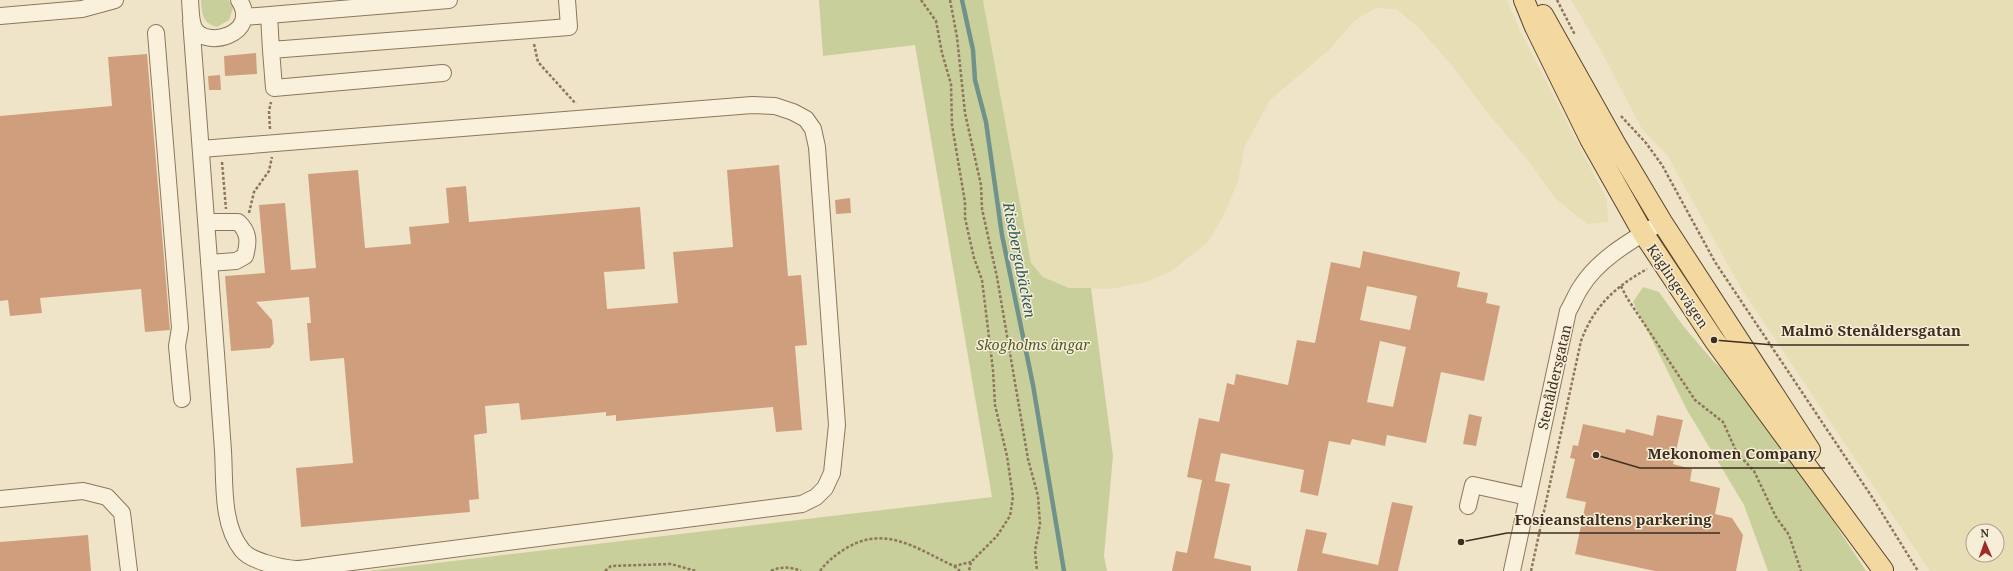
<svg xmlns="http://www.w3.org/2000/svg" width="2013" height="571" font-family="'Noto Serif',serif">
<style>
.farmland{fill:#e6deb5;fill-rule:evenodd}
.green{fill:#c9cf9b}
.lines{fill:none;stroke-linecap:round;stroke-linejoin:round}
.stream{stroke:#6f938a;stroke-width:4.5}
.building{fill:#cf9f7d;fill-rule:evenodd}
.minor-casing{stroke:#8d765c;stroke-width:18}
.major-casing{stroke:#5b4430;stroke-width:22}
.path{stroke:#8d765c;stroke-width:2.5;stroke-dasharray:3 2;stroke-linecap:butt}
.minor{stroke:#faf1dc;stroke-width:16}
.major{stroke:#f3d9a0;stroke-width:20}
.labels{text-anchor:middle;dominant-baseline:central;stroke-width:3;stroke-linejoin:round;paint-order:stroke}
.street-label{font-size:14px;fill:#3d2e20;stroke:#f7eed8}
.park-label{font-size:14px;font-style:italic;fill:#4d5a26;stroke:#f7eed8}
.water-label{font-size:15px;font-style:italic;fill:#2f5d5a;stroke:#f7eed8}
.leader{fill:none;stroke:#3d2e20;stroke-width:1.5}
.callout-dot{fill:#3d2e20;stroke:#f7eed8;stroke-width:1.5}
.callout-label{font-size:15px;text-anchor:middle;font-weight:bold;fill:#3d2e20;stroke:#f7eed8;stroke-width:3;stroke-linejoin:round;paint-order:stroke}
</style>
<rect width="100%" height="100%" fill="#f0e4c8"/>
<path class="farmland" d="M983,0h524l13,31 87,169 1,22 -21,2 -31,-25 -29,-40 -36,-42 -42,-55 -32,-36 -21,-17 -20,-1 -21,12 -25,29 -60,51 -25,46 -7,35 -13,32 -17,29 -36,29 -26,11 -36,7 -41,-1 -26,-11 -12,-14z
M1571,0h442v571h-83l-188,-281 -75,-135 -25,-26 -43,-82zM1973,531h24v24h-24z"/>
<path class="green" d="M201,0h28l4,8 -4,12 -12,7c-15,-4 -15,-13 -16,-27z
M819,0h164l48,263 12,14 26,11h22l22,168 -9,100 3,15h-739l624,-74 -77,-452 -92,11z
M1643,287l16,5 25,35 30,35 15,13 63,84 74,112h-98l-24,-66 -57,-95 -54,-108z"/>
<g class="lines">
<path class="stream" d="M962,0l11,50 2,30 11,42 16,113 31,150 31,186"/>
</g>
<path class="building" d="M256,53l1,21 -32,2 -1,-20z
M147,54l23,276 -25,2 -4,-43 -101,9 2,15 -32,3 -2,-16 -8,1v-185l112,-10 -4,-49z
M220,75l1,15h-12l-1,-14z
M779,165l9,111 13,-1 6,70 -12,1 7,84 -26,2 -3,-25 -157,14v-6l-10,1v-4l-85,8 -2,-17 -34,3 2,27 -13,2 5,64 -10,1 1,12 -169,15 -5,-59 57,-5 -9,-105 -34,3 -3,-38h4l-2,-26 -53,5 16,18 2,23 -4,5 -39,3 -6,-75 40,-3 -6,-68 26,-2 6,67 25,-2 -8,-94 50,-4 7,78 46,-4 -2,-17 40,-4 -3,-35 20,-2 3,36 171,-15 5,62 -41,3 3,37 71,-6 -5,-51 60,-5 -6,-77z
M850,198l1,15 -15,1 -1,-14z
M1363,251l97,21 -3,15 31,6 -2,10 14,3 -16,75 -43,-9 -15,71 -39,-8 -2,11 -33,-7 -2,6 -21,-4 -11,55 -18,-4 4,-22 -83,-17 -6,28 15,3 -16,74 37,8v5h-79l4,-20 11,2 15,-73 -15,-3 12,-59 20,4 8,-39 7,2 2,-11 52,11 9,-45 18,3 16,-81 29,6zM1367,286l50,10 -7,34 -50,-10zM1380,341l26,6 -13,60 -26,-5z
M1469,414l13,3 -6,29 -13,-2z
M1657,415l26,5 -10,44 19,5 -2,12 30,7 -5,26 17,4 11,17 -7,36h-81l-80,-17 11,-52 -20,-4 9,-39 -5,-1 3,-13 5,1 5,-22 42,9 1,-4 27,7z
M1392,502l21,4 -15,65h-101l9,-42 21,4 -5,20 56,12z
M88,535l3,36h-91v-29z"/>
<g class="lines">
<defs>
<path id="minor" d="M190,0c1,9 0,20 4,28 11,22 67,6 45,-28
M269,15l2,35 298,-23 -2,-27
M0,16l82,-7 33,-9
M244,17l205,-17
M191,20c8,116 18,231 26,347 2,28 4,56 6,84 2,31 -2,73 19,99 8,11 40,18 54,19 9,0 17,-2 25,-3l481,-62 14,-7 9,-9 7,-15 5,-48 -20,-278 -4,-18 -7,-10 -13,-7 -18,-6 -23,-1 -551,44
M156,33l24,295 -3,18 5,53
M271,50l3,38 169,-15
M206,222h32c11,10 11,20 7,34l-9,5 -27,2
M0,499l83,-8 24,6 15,16 7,58
M1468,506l5,-21 55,12
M1512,571l56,-260c5,-8 8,-17 13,-24 16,-26 46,-44 71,-59"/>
<path id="major" d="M1524,0l11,27 55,112 53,94 71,107 169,230
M1543,15l73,130 46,77 148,228"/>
</defs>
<use href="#minor" class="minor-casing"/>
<use href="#major" class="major-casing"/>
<path class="path" d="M921,0l15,21 6,32 9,31 1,41 13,77v16l9,40 8,22 11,90 2,35 12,51 6,41 -3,19 -13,20 -26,26 -2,9
M950,0l7,37 8,76 16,72 1,24 15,68 31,182 10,37 2,28 -5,27 2,20
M1557,0l18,35
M534,44l4,18 38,42
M1621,116l25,27 16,22 53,97 157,235 46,74
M270,129l-1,-18 2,-9
M222,162l4,47
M249,213l5,-21 15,-21 3,-14
M1621,286l6,12 68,102 28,22 14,31 17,18 22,46 13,18 12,36
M954,566l6,5
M605,571l6,-5 60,-2 25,7
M771,571c10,-5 20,-4 30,0
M820,571c8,-11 17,-17 28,-24 39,-22 71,3 106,19l17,-4
M1531,571l50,-230c13,-35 34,-54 66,-72"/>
<use href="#minor" class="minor"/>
<use href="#major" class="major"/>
</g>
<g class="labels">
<g class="street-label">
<text transform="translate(1678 286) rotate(56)">Käglingevägen</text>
<text transform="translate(1554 377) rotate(-77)">Stenåldersgatan</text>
</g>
<g class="park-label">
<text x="1033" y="344">Skogholms ängar</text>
</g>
<g class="water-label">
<text transform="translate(1020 260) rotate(79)">Risebergabäcken</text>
</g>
</g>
<path class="leader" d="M1714 340L1774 345H1969M1596 455L1640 468H1825M1461 542L1507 533H1720"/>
<g class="callout-dot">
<circle cx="1714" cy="340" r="4"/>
<circle cx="1596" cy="455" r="4"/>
<circle cx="1461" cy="542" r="4"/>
</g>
<g class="callout-label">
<text x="1871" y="336">Malmö Stenåldersgatan</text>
<text x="1732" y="459">Mekonomen Company</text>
<text x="1613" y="525">Fosieanstaltens parkering</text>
</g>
<g transform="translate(1985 543) rotate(358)"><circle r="19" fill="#f7eed8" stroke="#ada18e"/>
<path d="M0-3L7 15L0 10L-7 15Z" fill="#9e2a2b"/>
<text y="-6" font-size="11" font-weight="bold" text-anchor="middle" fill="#3d2e20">N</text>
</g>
</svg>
